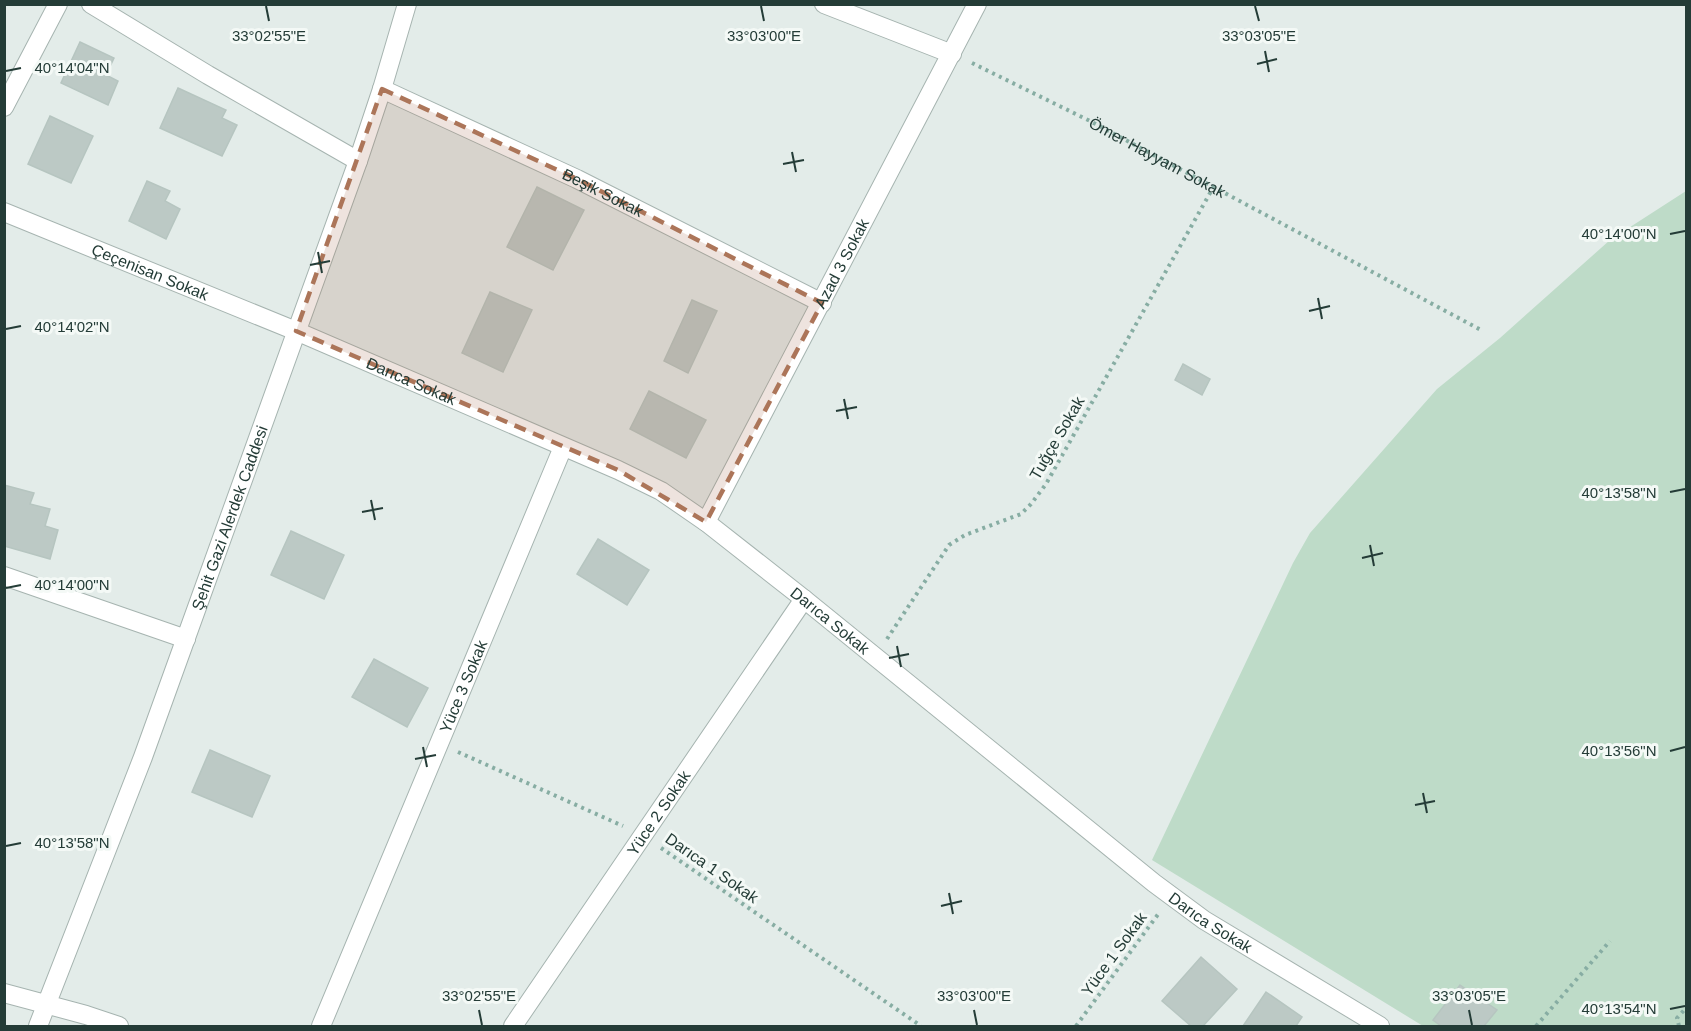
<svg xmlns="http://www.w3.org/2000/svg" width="1691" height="1031" font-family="Arial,sans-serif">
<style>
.green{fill:#bedbc8}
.building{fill:#bcc9c5;stroke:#b6c5c0;stroke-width:1.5}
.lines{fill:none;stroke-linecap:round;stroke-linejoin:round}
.minor-casing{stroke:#a6b4b0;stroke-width:20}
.tertiary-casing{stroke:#a6b4b0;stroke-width:20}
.path{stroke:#87ada3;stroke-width:4;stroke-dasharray:3 4.5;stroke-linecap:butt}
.minor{stroke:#fff;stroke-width:18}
.tertiary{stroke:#fff;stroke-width:18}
.marked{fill:#ac7559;fill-opacity:0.2;stroke:#ac7559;stroke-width:4.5;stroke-dasharray:12 8;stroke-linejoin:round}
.ticks{fill:none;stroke:#243c37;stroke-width:2}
.labels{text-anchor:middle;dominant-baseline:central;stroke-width:6;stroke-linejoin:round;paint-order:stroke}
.street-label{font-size:16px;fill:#243c37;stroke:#f4f9f6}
.ticks-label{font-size:15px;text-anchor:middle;fill:#243c37;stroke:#f4f9f6;stroke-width:6;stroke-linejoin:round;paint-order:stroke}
</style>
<rect width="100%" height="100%" fill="#e3ece9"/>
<path class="green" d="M1686,191v835h-263l-271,-166 141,-297 17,-30 127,-144 63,-51 110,-98z"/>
<path class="building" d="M80,42l34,16 -8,17 12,6 -10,24 -47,-22z
M178,88l48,22 -4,8 15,7 -15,31 -62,-28z
M50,116l43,20 -22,47 -43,-19z
M147,181l23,10 -5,10 15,8 -14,30 -37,-18z
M537,187l47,23 -31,60 -46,-23z
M490,292l42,18 -29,62 -41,-19z
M692,300l25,11 -29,62 -24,-12z
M1183,364l27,15 -8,16 -27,-15z
M649,391l57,29 -20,38 -56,-29z
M4,485l30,8 -4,11 20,5 -5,17 13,4 -8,29 -46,-13z
M291,531l53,24 -20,44 -53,-24z
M598,539l51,31 -22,35 -50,-31z
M374,659l54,29 -21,39 -55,-30z
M210,750l60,26 -18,41 -60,-25z
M1201,957l36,32 -34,37h-12l-29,-25z
M1460,985l37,25 -13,16h-43l-8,-6z
M1266,992l36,25 -6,9h-53z"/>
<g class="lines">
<defs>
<g id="minor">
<path d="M91,4l117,71 150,86"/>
<path d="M824,4l128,50"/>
<path id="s2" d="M382,89l195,90 245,124"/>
<path d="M4,107l54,-103"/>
<path id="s3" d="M4,212l292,119 322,139 43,21 45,31 98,77 350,284 50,37 176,106"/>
<path id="s4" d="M706,522l271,-518"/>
<path d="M4,576l182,63"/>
<path d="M4,993l82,22 33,11"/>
<path id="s5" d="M321,1026l242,-579"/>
<path id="s6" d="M513,1026l291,-427"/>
</g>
<g id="tertiary">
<path id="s7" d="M38,1026l105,-269 215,-596 24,-72 25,-85"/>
</g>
</defs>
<use href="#minor" class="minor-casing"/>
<use href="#tertiary" class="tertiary-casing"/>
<g class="path">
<path id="s1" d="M972,63l118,58 391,209"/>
<path d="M887,639l62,-94 16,-10 56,-21 10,-10 15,-20 168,-298"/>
<path d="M458,752l165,74"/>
<path d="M661,848l260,178"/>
<path d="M1076,1026l83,-113"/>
<path d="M1536,1026l74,-85"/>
<path d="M1679,1026l-2,-8 9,-10"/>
</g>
<use href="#minor" class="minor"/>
<use href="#tertiary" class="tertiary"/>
</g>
<path class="marked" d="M382,89l195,90 245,124 -116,219 -88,-52 -322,-139z"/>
<path class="ticks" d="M266,6l3,15M761,6l3,15M1255,6l4,15M1265,51l4,21M1257,64l20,-5M6,71l15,-3M792,152l4,20M783,164l21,-4M1670,234l15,-3M318,252l4,21M310,265l20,-4M1318,298l4,21M1309,311l21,-5M6,329l15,-3M844,399l4,20M836,411l21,-4M1670,492l15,-3M371,500l4,20M362,512l21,-4M1370,545l4,21M1362,558l21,-5M6,588l15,-3M897,646l4,21M889,658l20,-4M423,747l4,20M1670,751l15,-4M415,759l21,-4M1423,793l4,20M1415,805l20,-4M6,846l15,-3M949,893l4,21M941,906l21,-5M1670,1009l15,-3M479,1010l3,15M974,1010l3,15M1469,1010l3,15"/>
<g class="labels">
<g class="street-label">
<text stroke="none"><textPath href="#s1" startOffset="208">Ömer Hayyam Sokak</textPath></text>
<text stroke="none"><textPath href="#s2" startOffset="244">Beşik Sokak</textPath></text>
<text stroke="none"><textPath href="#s4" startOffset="292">Azad 3 Sokak</textPath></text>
<text stroke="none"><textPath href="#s3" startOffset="158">Çeçenisan Sokak</textPath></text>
<text stroke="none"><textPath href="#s3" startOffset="441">Darıca Sokak</textPath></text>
<text transform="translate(1057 438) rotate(-60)">Tuğçe Sokak</text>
<text stroke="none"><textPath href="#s7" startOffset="543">Şehit Gazi Alerdek Caddesi</textPath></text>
<text stroke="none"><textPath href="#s3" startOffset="927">Darıca Sokak</textPath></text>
<text stroke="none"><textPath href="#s5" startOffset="368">Yüce 3 Sokak</textPath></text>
<text stroke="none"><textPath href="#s6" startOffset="258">Yüce 2 Sokak</textPath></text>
<text transform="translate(712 868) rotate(35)">Darıca 1 Sokak</text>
<text stroke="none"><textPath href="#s3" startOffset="1413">Darıca Sokak</textPath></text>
<text transform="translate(1114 954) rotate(-54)">Yüce 1 Sokak</text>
</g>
</g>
<g class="ticks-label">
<text x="269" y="41">33°02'55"E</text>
<text x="764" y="41">33°03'00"E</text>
<text x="1259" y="41">33°03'05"E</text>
<text x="72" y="73">40°14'04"N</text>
<text x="1619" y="239">40°14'00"N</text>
<text x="72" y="332">40°14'02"N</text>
<text x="1619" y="498">40°13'58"N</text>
<text x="72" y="590">40°14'00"N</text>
<text x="1619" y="756">40°13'56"N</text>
<text x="72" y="848">40°13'58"N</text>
<text x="479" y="1001">33°02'55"E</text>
<text x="974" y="1001">33°03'00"E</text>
<text x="1469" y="1001">33°03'05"E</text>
<text x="1619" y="1014">40°13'54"N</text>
</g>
<rect width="1691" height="1031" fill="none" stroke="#243c37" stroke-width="12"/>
</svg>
